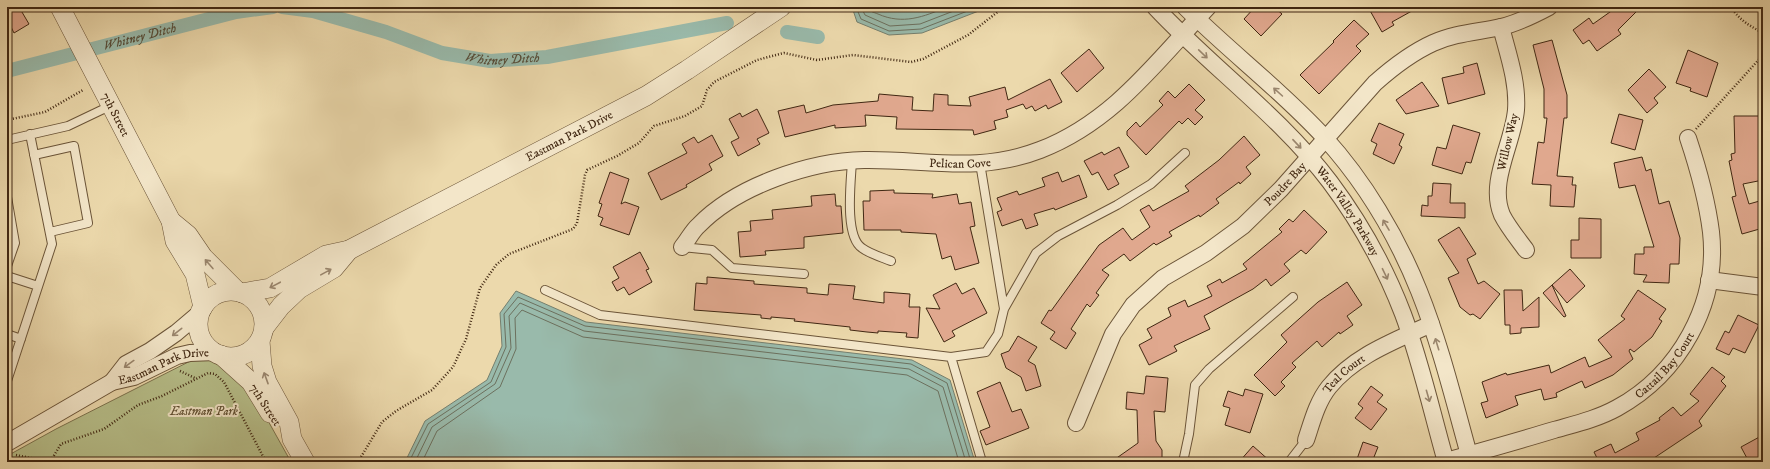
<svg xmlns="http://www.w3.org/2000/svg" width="1770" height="469" font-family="'IM FELL DW Pica',serif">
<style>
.green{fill:#b7bf8a;stroke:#7c734e}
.water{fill:#99baab;stroke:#757f6e}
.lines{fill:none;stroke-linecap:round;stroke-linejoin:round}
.shore{stroke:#6c705e;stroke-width:1}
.canal{stroke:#99baab;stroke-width:14}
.building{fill:#e0a88e;stroke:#402712}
.service-casing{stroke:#6b5438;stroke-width:10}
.minor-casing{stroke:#6b5438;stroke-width:18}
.tertiary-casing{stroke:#6b5438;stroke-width:20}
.path{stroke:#402712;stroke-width:2.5;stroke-dasharray:1 2;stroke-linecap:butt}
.service{stroke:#f3e6c9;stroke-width:8}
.minor{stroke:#f3e6c9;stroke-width:16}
.tertiary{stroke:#f3e6c9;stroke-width:19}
.oneway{stroke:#9a866e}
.labels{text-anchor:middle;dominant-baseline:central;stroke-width:4;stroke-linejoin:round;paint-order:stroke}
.street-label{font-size:12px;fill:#402712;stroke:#f3e6c9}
.park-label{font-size:12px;font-style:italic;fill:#5e4d30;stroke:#f3e6c9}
.water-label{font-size:13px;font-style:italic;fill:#564c38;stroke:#f3e6c9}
</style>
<rect width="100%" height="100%" fill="#ecd9ac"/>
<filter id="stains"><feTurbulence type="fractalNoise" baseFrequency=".005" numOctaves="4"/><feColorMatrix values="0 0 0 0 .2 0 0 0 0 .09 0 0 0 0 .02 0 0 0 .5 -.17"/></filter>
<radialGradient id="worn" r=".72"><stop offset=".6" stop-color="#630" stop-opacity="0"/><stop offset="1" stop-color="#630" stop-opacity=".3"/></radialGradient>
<path class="green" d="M216,348l13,3 62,111h-284v-6l49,-27z"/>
<path class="water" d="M852,7h137l-67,26 -33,2 -32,-13z
M516,291l70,31 326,38 38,20 25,82h-570l20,-41 62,-41 15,-34 -2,-33z"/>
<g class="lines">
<path class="shore" d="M856,7l5,12 28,12 32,-2 57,-22
M861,7l4,8 25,11 30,-2 44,-17
M868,7c2,5 5,5 10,7 25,11 45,3 69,-7
M409,462l19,-38 63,-42 15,-35 -2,-33 14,-17 67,29 326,38 36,19 24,79
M415,462l17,-35 63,-43 16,-36 -2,-32 11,-13 64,28 325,38 34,18 23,75
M422,462l15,-31 63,-44 16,-38 -1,-31 7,-8 61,27 324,38 31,16 21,71"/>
<g class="canal">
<path id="s1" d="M282,7l31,4 73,21 56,21 48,8 57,-4 180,-34"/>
<path d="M787,32l31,5"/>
<path id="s2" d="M7,71l229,-59 37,-5"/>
</g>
</g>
<path class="building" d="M7,7h12l10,17 -15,9 -7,-14z
M1255,7h19l8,7 -21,22 -17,-17z
M1368,7h51l-27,15 2,3 -12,7z
M1617,7h24l-23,23 3,4 -24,17 -8,-11 -6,4 -10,-14 16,-12 4,6z
M1354,20l15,14 -13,12 5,5 -42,43 -19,-19 34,-33 -1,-1z
M1552,40l15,55v23h-3l-7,58 16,1 -1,8h4l-2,22 -24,-1 1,-21 -19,-1 6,-42 6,1 3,-25h-3v-29l-11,-44z
M1089,49l15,19 -27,24 -16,-19z
M1688,50l30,13 -11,34 -17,-6 1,-3 -15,-5z
M1477,63l8,31 -37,10 -6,-26 22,-5 -1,-6z
M1649,69l17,18 -12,11 4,5 -11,10 -19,-23z
M1050,79l12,23 -14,7 -2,-4 -11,6 -3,-5 -6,3 -3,-5 -17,6 2,7 -14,4 2,8 -22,6 -1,-5 -77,-1 1,-12 -32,-2 1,11 -31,2v-3l-50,12 -7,-26 26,-6 2,8 27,-8 45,-4 1,-7 34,3 -1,13 21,1 1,-17 14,1v10l23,1 -2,-9 36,-10 3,13z
M1422,82l17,24 -33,8 -10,-14z
M1189,84l16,16 -10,10 8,7 -8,8 -7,-7 -6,6 -3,-3 -33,34 -19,-20v-4l9,-9 4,5 23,-22 -4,-4 9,-10 7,7z
M757,109l12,24 -12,6 3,5 -22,12 -7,-14 8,-4 -10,-19 11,-6 2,4z
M1619,114l24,6 -8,30 -24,-7z
M1734,116h29v64l-20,4 6,20 14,-4v28l-21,6 -10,-37 4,-1 -7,-35 3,-1 -1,-6 4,-1z
M1379,123l25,11 -5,11 3,2 -8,17 -21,-10 4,-10 -6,-3z
M1453,125l27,8 -9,30 -5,-1 -4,12 -30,-9 5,-18 9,2z
M712,135l11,21 -14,8 3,6 -26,15 1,2 -26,13 -13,-27 39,-20 -5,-9 12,-7 4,6z
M1244,136l16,19 -14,12 5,7 -11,10 -1,-2 -23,17 3,4 -19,14 -1,-2 -30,17 3,4 -16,9 -2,-2 -24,18 -6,-7 -22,16 7,5 -13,18 3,2 -9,12 -3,-3 -16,25 5,4 -10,16 -16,-10 5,-7 -14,-9 8,-13 2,1 48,-66 24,-17 9,12 18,-13 -10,-17 9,-5 4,6 36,-20 -4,-5 34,-26z
M1119,147l10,20 -15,8 5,9 -11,6 -10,-18 -6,3 -8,-14 18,-9 2,3z
M1642,157l4,14 5,-2 8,35 10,-3 11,37 -1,26h-9l-1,19 -26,-1 4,-7 -13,-1 1,-20h9v-7h10l-19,-62 -16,3 -5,-25z
M610,172l19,7 -8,25 4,-2 14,5 -10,28 -29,-10 3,-7 -5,-2 4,-12 -3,-1z
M1058,172l4,10 17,-7 8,22 -32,13 -1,-2 -20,6 4,11 -12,4 -4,-10 -20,7 -5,-14 5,-2 -5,-12 20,-7 2,4 26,-9 -3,-8z
M1433,183l18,1 -1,19h15v15l-44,-2 1,-11 6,1v-10h4z
M894,190v3l39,1 -1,4 25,-4 2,10 12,-2 4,24 -5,1 9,36 -24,7 -4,-14 -9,3 -6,-25 -35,-2v-2h-37l-1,-29h7v-10z
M835,194l1,12h5l2,27 -39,4v11l-39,3 1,4 -26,2 -2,-25 13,-1 -1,-10 23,-2 -1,-9 40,-4 -1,-10z
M1304,210l23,22 -21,22 -5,-4 -17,14 6,7 -19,15 -5,-7 -13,10 -49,27 6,13 -36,17 3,5 -28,14 -10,-20 13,-7 -5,-9 24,-13 -3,-8 17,-8 3,7 24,-11 -5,-10 13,-7 2,4 25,-14 -4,-5 39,-32 -3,-3 10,-10 4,3z
M1579,218l22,1v39h-30v-18h8z
M1459,227l17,27 -9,5 11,25 6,-3 16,13 -20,25 -7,-5 -3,1 -10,-8 -12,-29 11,-5 -21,-33z
M640,252l9,17 -3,1 6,12 -23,13 -5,-8 -7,4 -5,-9 7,-4 -6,-11z
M1570,269l15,17 -18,17 -15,-18z
M707,277l47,4v3l53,4v5l21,2 1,-11 26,2 -2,13 31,4v-11l26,2 -1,13h11l-2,31 -12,-1 1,-4 -29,-2v2l-11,-1 -17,-2v-3l-56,-6 1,-2 -24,-2v2l-10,-1v-3l-67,-5 2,-27 11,1z
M1347,282l15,23 -15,11 6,9 -13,9 -1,-2 -17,15 -5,-6 -25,22 4,4 -15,15 4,4 -10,10 -21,-21 33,-33 -6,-7 37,-33z
M956,283l6,11 12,-6 13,25 -35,18 3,5 -11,6 -18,-34 14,1 -7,-14z
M1552,285l14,31 -2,1 -21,-24z
M1504,290h18l1,21 16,-14v30l-18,1v5l-11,1v-9h-5z
M1638,290l28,19 -7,10 3,2 -10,16 -18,15 -4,-3 -1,2 4,8 -20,16 -28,13 -3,-7 -26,12 1,4 -13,3 -3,-11 -26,7 3,9 -32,13 -5,-15 7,-2 -6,-19 24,-9 1,2 42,-10 2,8 34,-16 4,10 23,-10 -14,-17 27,-21 -4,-3z
M1738,315l21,10 -14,28 -12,-5 -4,7 -13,-6 9,-18 4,2z
M1018,336l19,11 -9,14 7,4 6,21 -15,5 -5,-14 -15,-9 -5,-14 8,-3z
M1712,367l13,10 -4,4 5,5 -27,35 3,5 -54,36h-49l-5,-10 17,-8 4,9 24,-13 -3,-7 24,-13 -1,-2 14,-11 8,9 18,-15 -9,-7z
M1146,376l22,2 -3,34 -11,-1 2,30 6,9v12h-51l27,-19 -1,-33 -11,-1 1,-17 17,2z
M1000,382l12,30 9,-3 8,19 -43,17 -6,-14 10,-4 -13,-35z
M1371,386l12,9 -6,7 10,7 -16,21 -16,-12 8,-10 -5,-4z
M1245,389l18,5 -13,39 -25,-8 5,-17 -7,-2 5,-15 15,5z
M1763,435v27h-14l-8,-15z
M1363,442l15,5 -6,15h-16z
M1253,446l18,16h-32z"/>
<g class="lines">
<defs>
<path id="service" d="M7,140l61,-14 44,-21
M34,155l40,-9 14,77 -38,9
M852,161c-1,20 -8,75 10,87 8,6 19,9 29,13
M980,163l24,146
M7,197l8,46 -8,23
M682,247l30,3 20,18 72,6
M7,276l31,10
M545,290l55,25 351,42 35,-5 12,-18 6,-25 32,-56 22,-17 59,-31 34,-21 34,-31
M7,334l14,5
M951,357l31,105
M7,381l45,-137 -22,-110
M1183,462l6,-28 6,-49 14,-16 84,-72
M1289,462l17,-22"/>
<g id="minor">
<path id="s3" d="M1155,7c56,60 125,109 175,175 30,40 55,85 73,132 18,48 29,99 43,148"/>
<path d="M1185,7c45,45 96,83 139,130 40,44 73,99 95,154 22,55 36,114 52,171"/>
<path d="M1501,27c7,27 17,55 15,83 -3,34 -28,72 -14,105 6,12 16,24 24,35"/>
<path id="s4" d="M682,247c6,-7 10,-16 17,-22 38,-39 111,-64 165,-65 62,-1 114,14 176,-10 73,-28 116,-88 168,-143"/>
<path d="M1709,280l54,7"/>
<path d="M112,382l14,-18 24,-13 26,-18 26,-22"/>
<path id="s5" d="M1076,423l37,-89 20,-29 30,-27 43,-25 37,-27 38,-37 94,-106c18,-16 36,-30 58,-40 22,-10 45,-11 68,-16 17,-4 33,-12 48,-20"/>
<path id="s6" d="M1306,440c6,-18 11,-38 23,-53 26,-32 66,-46 102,-63"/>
<path id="s7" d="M7,443l105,-61 22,-5 43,-21 13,-3 25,-1"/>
<path id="s8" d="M1446,461c36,-10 72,-20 108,-31 21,-6 43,-11 63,-22 62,-34 102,-104 94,-176 -4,-32 -13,-64 -23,-94"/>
</g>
<g id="tertiary">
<path id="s9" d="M60,7l111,214 4,20 20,33 8,33"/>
<path d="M171,221l17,14 15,22 34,34"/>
<circle cx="231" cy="324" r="33"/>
<path id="s10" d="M242,293l28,-5 56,-33 23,-5 297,-154 41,-26 94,-63"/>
<path d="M264,328l17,-22 18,-17 35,-21 15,-18"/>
<path d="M260,341l2,25 5,16 22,40 3,17 13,23"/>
<path d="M221,355l30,27 19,31"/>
</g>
</defs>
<use href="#service" class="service-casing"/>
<use href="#minor" class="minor-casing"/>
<use href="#tertiary" class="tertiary-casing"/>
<path class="path" d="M1697,7l6,3 16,-3
M1731,7c8,13 19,19 32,26
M7,120l38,-8 38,-22
M1696,129l67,-74
M180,371l15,7
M16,455l34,7 11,-18 43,-15 34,-24 24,-9 46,-23 7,1 9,8 42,80
M358,462l24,-40 14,-11 36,-21 21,-23 13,-28 14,-51 16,-23 13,-11 64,-25 4,-6 8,-48 2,-5 30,-14 22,-13 15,-17 31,-10 17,-10 5,-16 7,-8 43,-22 27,-7 33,7 36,-5 58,7 12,-3 45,-24 36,-28"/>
<use href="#service" class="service"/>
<use href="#minor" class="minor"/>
<use href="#tertiary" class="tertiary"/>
</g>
<defs><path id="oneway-shaft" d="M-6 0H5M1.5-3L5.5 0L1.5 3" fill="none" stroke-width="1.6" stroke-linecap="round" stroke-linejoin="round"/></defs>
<g class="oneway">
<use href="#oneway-shaft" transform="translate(1203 54) rotate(44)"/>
<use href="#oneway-shaft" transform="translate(1278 92) rotate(-138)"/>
<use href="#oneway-shaft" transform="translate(1297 144) rotate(47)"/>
<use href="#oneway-shaft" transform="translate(1386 225) rotate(-121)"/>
<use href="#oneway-shaft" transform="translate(209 264) rotate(-131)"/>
<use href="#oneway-shaft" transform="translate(326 272) rotate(-29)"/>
<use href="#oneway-shaft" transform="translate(1385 274) rotate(64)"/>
<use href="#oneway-shaft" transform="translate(275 285) rotate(152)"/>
<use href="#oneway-shaft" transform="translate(177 332) rotate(142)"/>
<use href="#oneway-shaft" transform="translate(1437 344) rotate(-107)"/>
<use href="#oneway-shaft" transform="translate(129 364) rotate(144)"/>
<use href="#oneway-shaft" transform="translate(266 378) rotate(-110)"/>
<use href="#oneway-shaft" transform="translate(1428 396) rotate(74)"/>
</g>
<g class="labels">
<g class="street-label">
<text stroke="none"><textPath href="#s9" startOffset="121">7th Street</textPath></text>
<text stroke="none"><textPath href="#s10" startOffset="365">Eastman Park Drive</textPath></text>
<text transform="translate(1508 142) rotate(-77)">Willow Way</text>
<text stroke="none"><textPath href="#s4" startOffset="305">Pelican Cove</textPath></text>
<text stroke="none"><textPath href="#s5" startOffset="327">Poudre Bay</textPath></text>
<text stroke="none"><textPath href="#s3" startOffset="282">Water Valley Parkway</textPath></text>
<text stroke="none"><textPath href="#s8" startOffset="244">Cattail Bay Court</textPath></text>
<text stroke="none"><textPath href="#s7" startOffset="176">Eastman Park Drive</textPath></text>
<text stroke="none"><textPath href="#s6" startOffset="78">Teal Court</textPath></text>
<text transform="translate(265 405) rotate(57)">7th Street</text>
</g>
<g class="park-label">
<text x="204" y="411">Eastman Park</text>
</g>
<g class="water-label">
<text stroke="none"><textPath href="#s2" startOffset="137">Whitney Ditch</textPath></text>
<text stroke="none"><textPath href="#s1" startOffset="228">Whitney Ditch</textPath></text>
</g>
</g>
<rect width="1770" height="469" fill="none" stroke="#ecd9ac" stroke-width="24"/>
<rect x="8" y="8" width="1754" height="453" fill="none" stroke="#402712" stroke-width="2"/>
<rect x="12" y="12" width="1746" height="445" fill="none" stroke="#402712"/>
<rect width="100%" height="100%" filter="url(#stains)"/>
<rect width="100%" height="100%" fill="url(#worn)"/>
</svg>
